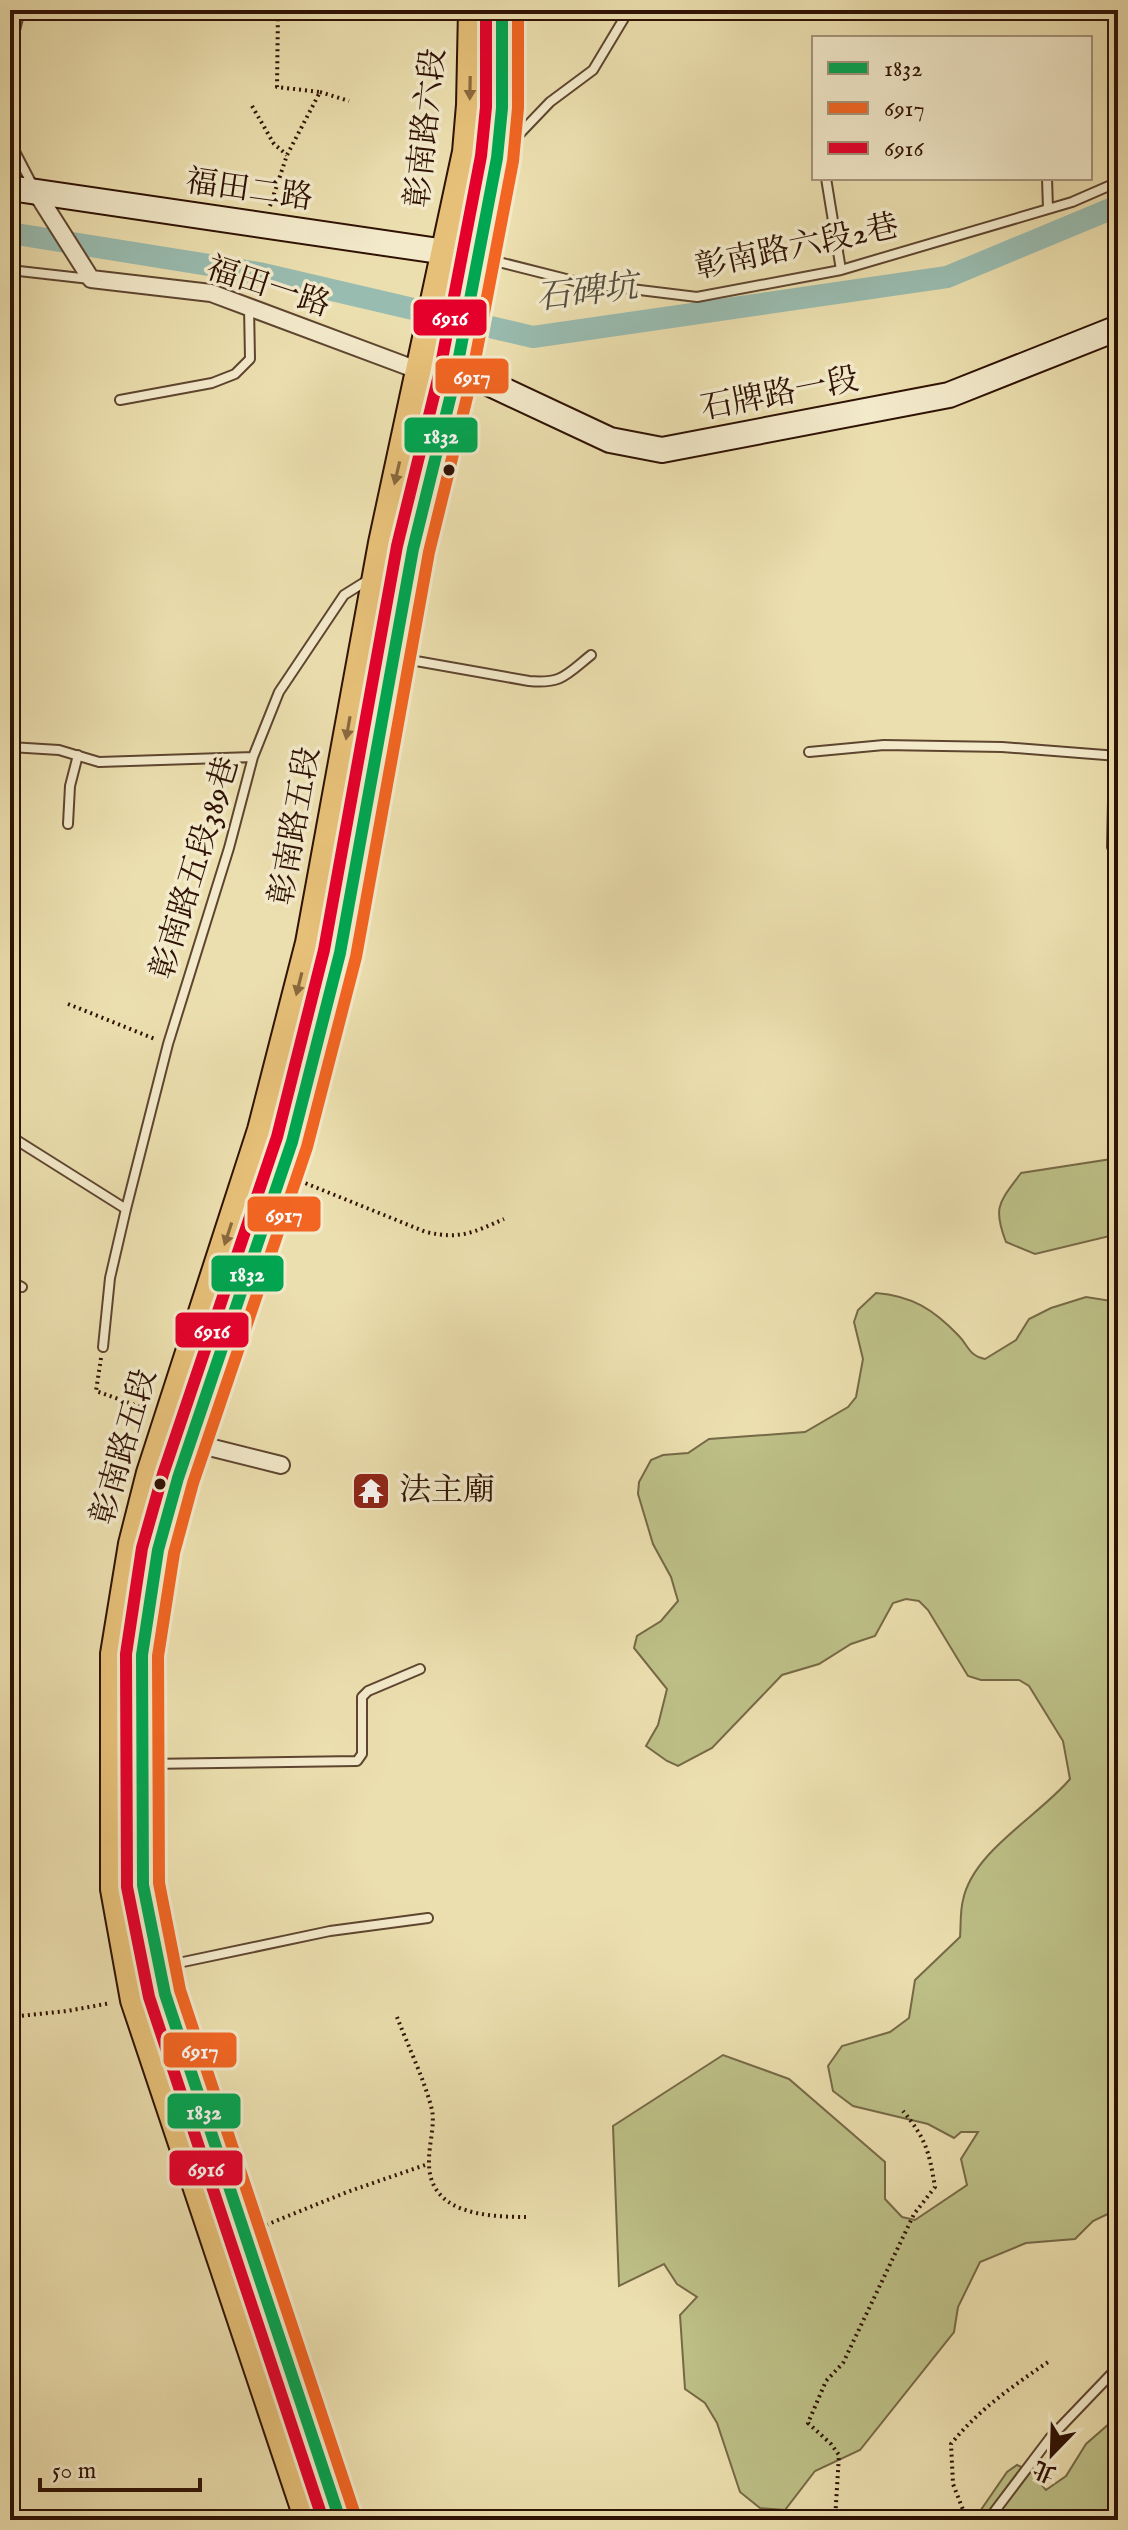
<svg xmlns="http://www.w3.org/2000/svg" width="1128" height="2530" font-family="'IM FELL English','Noto Serif TC',serif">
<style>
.green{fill:#bdc087;stroke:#766946;stroke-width:2}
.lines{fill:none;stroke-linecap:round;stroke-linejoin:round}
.canal{stroke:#99bcb0;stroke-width:22}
.lane-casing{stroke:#5e452f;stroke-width:12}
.street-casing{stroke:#5e452f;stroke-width:20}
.secondary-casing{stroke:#2f1204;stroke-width:28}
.primary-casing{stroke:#2f1204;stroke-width:30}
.path{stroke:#2f1204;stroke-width:4;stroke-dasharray:2 4;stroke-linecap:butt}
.lane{stroke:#f3eacb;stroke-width:8}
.street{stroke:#f3eacb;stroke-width:16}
.secondary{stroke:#f3eacb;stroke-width:24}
.primary{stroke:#e6c078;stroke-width:26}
.bus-1-casing{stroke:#f3eacb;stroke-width:18}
.bus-2-casing{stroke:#f3eacb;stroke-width:18}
.bus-3-casing{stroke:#f3eacb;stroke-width:18}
.bus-1{stroke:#00a651;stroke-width:12}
.bus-2{stroke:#f26522;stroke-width:12}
.bus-3{stroke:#e4002b;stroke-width:12}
.oneway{fill:#8a693e}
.bus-dot{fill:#2f1204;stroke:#f3eacb;stroke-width:3}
.labels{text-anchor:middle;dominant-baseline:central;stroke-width:7;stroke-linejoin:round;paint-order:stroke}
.street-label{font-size:32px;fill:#2f1204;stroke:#f3eacb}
.poi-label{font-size:32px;fill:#2f1204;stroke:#f3eacb;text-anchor:start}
.water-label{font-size:34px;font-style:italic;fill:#544e40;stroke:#f3eacb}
.line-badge{stroke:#f3eacb;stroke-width:3}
.badge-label{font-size:22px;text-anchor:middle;font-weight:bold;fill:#fff}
</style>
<rect width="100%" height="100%" fill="#ecdfaf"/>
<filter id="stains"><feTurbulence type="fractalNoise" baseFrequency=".0025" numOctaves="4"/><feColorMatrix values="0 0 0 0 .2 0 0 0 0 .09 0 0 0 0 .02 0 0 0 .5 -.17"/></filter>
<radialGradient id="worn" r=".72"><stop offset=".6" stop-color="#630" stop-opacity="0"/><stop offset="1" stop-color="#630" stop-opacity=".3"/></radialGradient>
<path class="green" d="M1118,1158v76l-83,20 -29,-12c-14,-36 -6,-40 15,-69z
M876,1293c36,3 57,16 82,42 11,11 10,20 27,24l31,-19 13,-21 22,-11 35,-11 32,5v907l-25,12 -18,18 -49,4 -46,19 -22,45 -4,25 -94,118 -45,21 -30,39 -25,-2 -20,-16 -23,-69 -12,-20 -20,-14 -5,-74 17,-18 -20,-13 -13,-20 -45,22 -6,-160 110,-71 66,24 96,83v37l17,18 13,3 52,-35 -6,-26 17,-27h-17l-7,6 -26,-14 -75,-18 -20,-15 -5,-25 14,-20 48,-14 19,-14 6,-38 45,-43c1,-12 0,-26 3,-37 10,-49 76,-84 107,-121l-7,-38 -34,-55 -10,-6h-38l-13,-4 -40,-66 -9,-9 -13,-2 -13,4 -18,33 -24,8 -32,20 -37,11 -70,73 -34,18 -11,-5 -21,-15 12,-21 9,-36 -33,-41 3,-12 24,-15 17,-20 -7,-24 -18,-33 -15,-50 1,-12 12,-22 12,-5 25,-2 21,-14 96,-7 43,-25 8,-10 7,-38 -9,-37 4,-12z
M1118,2416v104h-144l33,-48 10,-7 13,6 16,19 20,-14 20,-32z"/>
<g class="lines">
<path class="canal" d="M10,233l249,40 274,64 414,-60 171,-71"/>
<defs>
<path id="lane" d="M10,50l10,-40
M10,142l24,46
M506,148l44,-46 43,-32 36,-60
M826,178l15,92
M1047,178l1,31
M483,258l99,25 115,14 144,-27 231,-68 46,-20
M10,270l80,9
M120,400l92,-17 23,-9 15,-15 -1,-52
M399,658l130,23c33,3 37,-6 62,-26
M10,747l49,3 40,12 154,-5
M809,752l75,-7 118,2 116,9
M68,824l2,-38 8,-31
M1112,847l2,-91
M10,1136l116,73 42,-165 61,-196 24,-91 26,-65 65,-97 24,-15
M10,1281l12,6
M103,1347l7,-69 16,-69
M145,1764l212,-3 5,-7v-57l6,-6 52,-22
M164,1966l166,-35 98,-13
M988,2520l62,-82 68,-71"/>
<path id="street" d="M36,192l55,87 120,14 209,78 35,7
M184,1437l5,5 92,23"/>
<path id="secondary" d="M10,188l470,69
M455,378l29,3 126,59 52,10 287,-55 169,-67"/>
<path id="primary" d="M308,2520l-174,-520 -20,-111v-235l18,-110 18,-71 111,-343 48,-187 73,-400 84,-391 4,-47 2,-95
M340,2520l-175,-526 -22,-109 -1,-230 16,-105 20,-72 114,-336 48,-189 73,-404 42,-171 42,-220 5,-50v-98"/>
</defs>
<use href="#lane" class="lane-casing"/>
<use href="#street" class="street-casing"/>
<use href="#secondary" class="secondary-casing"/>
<use href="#primary" class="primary-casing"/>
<path class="path" d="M320,92l29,9
M252,106l22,38 13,11
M270,206l17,-51 33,-63 -43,-5 1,-77
M68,1004l87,35
M300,1181l126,51c35,8 48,0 78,-13
M101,1358l-5,33 50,18
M10,2017l57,-6 44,-8
M397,2017c11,29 28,64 35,93 3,15 -3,34 -3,50 -2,54 57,57 98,57
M266,2225l81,-33 81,-28
M835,2520l4,-65 -8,-11 -23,-21 18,-42 17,-18 71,-149 21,-27c-6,-36 -9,-48 -32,-76
M967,2520l-14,-36 -2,-40c27,-34 62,-58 97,-82"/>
<use href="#lane" class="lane"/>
<use href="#street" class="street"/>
<use href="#secondary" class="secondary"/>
<use href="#primary" class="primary"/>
<defs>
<path id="bus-1" d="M340,2520l-175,-526 -22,-109 -1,-230 16,-105 20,-72 114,-336 48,-189 73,-404 42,-171 42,-220 5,-50v-98"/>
<path id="bus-2" d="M355,2515l-175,-525 -21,-107 -1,-227 16,-103 19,-70 114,-336 49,-190 73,-405 42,-171 42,-220 5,-53v-98"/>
<path id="bus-3" d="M323,2520l-174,-523 -22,-110 -1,-233 16,-106 21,-74 114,-337 47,-187 73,-404 42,-171 42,-219 5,-49v-97"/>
</defs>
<use href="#bus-1" class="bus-1-casing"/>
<use href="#bus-2" class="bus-2-casing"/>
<use href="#bus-3" class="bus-3-casing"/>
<use href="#bus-1" class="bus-1"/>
<use href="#bus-2" class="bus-2"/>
<use href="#bus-3" class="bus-3"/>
</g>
<defs><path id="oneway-solid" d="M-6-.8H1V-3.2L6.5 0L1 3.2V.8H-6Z" transform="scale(2)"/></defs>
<g class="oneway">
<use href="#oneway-solid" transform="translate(470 88) rotate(91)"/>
<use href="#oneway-solid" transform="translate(397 473) rotate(103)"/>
<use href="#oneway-solid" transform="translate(348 728) rotate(100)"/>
<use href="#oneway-solid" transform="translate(299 984) rotate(104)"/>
<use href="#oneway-solid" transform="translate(228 1234) rotate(108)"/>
</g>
<defs>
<symbol id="temple-square" viewBox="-11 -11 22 22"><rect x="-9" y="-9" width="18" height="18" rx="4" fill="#8f2418" stroke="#f3eacb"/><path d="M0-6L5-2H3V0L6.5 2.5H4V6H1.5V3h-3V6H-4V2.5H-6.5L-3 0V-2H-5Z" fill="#fff"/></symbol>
</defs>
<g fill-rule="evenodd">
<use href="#temple-square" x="349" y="1469" width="44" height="44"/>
</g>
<g class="bus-dot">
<circle cx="449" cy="470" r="7"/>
<circle cx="160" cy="1484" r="7"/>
</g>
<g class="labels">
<g class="street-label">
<text transform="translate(427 128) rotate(-84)">彰南路六段</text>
<text transform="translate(249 191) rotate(8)">福田二路</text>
<text transform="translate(797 248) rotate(-12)">彰南路六段2巷</text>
<text transform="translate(268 288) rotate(18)">福田一路</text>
<text transform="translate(780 395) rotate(-11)">石牌路一段</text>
<text transform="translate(296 826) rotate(-80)">彰南路五段</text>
<text transform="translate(196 868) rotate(-73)">彰南路五段389巷</text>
<text transform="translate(125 1447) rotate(-74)">彰南路五段</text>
</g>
<g class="poi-label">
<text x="399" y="1491">法主廟</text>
</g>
<g class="water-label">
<text transform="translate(587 293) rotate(-7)">石碑坑</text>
</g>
</g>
<g class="line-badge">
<rect x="412" y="298" width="76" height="39" rx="8" fill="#e4002b"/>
<rect x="434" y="357" width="76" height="38" rx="8" fill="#f26522"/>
<rect x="403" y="416" width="76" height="38" rx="8" fill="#00a651"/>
<rect x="246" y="1195" width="76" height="38" rx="8" fill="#f26522"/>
<rect x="210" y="1254" width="75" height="39" rx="8" fill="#00a651"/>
<rect x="174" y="1311" width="76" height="38" rx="8" fill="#e4002b"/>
<rect x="162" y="2031" width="76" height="38" rx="8" fill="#f26522"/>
<rect x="166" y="2092" width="76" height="38" rx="8" fill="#00a651"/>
<rect x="168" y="2149" width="76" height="38" rx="8" fill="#e4002b"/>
</g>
<g class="badge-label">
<text x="450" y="325">6916</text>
<text x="472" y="384">6917</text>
<text x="441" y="443">1832</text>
<text x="284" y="1222">6917</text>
<text x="247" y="1281">1832</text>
<text x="212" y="1338">6916</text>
<text x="200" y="2058">6917</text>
<text x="204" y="2119">1832</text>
<text x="206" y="2176">6916</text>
</g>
<rect width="1128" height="2530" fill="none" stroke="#ecdfaf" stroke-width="40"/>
<rect x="12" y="12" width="1104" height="2506" fill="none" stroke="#2f1204" stroke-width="4"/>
<rect x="20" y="20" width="1088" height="2490" fill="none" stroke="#2f1204" stroke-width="2"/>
<rect x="812" y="36" width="280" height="144" fill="#f3eacb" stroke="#a5947b" stroke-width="2"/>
<rect x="828" y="62" width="40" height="12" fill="#00a651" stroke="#a5947b" stroke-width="2"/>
<text x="884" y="76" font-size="24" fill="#2f1204">1832</text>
<rect x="828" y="102" width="40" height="12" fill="#f26522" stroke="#a5947b" stroke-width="2"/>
<text x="884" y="116" font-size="24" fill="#2f1204">6917</text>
<rect x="828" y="142" width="40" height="12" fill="#e4002b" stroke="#a5947b" stroke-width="2"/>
<text x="884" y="156" font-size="24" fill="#2f1204">6916</text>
<g transform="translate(1052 2454) rotate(203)" stroke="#f3eacb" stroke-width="6" paint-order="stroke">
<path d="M0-6L14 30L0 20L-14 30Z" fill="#2f1204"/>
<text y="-12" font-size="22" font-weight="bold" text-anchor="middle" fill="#2f1204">北</text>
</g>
<path d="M40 2478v12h160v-12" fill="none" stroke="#2f1204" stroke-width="4"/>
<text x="52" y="2478" font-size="24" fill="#2f1204" stroke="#f3eacb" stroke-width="6" paint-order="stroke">50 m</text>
<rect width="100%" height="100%" filter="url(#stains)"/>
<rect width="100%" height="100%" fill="url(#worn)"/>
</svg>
